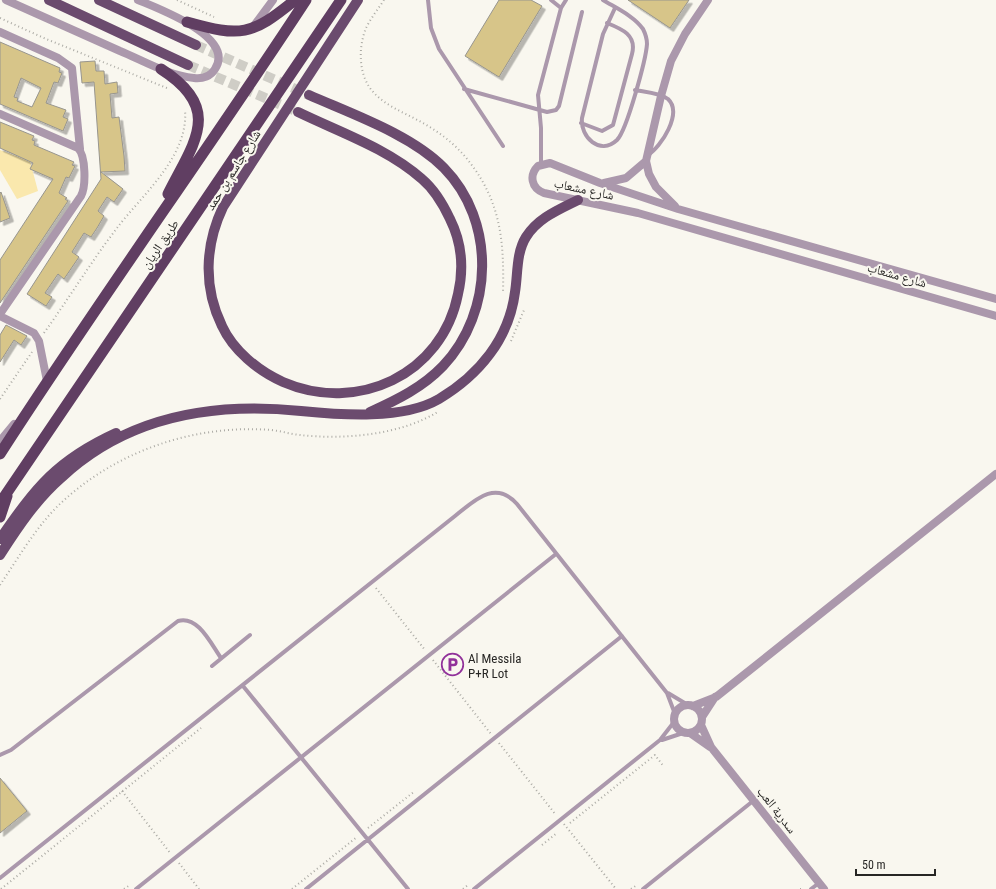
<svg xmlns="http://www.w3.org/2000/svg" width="996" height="889" font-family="'Roboto Condensed','Noto Naskh Arabic',sans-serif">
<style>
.green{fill:#fae8ad}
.building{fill:#d7c589;stroke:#97958e;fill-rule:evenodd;filter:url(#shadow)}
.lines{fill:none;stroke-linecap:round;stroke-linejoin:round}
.primary-tunnel{stroke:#cfcdc6;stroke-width:10;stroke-dasharray:10 5;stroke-linecap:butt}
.path{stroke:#acaba5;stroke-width:2;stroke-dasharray:1 3;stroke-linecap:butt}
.service{stroke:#ab98ac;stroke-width:4}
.minor{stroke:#ab98ac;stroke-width:8}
.primary{stroke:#6b4b6e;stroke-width:10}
.trunk{stroke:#603e62;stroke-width:11}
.labels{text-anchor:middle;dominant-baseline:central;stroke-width:4;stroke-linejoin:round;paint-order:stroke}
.street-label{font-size:13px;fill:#272624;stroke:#f9f7ef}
.poi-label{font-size:13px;fill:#272624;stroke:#f9f7ef;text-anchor:start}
</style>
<defs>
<filter id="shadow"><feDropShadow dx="3.5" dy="3.5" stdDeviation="0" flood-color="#0004"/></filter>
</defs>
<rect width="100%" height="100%" fill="#f9f7ef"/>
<path class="green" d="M0,150l30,11 8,30 -21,8 -17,-29z"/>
<path class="building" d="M499,0h32l11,6 -43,71 -34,-21z
M628,0h61l-19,28z
M0,42l60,26 -1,4 3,1 -4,10 -4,-1 -8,21 20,7 -3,7 5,2 -5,12 -63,-27zM21,78l20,10 -9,19 -15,-6 1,-3 -4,-1z
M95,61l1,10h8l1,13 12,-2 1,11 -8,1 2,24 7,-1 5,39 1,15 -24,1 22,17 -9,13 -7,-5 -9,14 6,5 -7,12 -6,9 -7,-4 -12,19 7,5 -15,22 -6,-5 -13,19 7,4 -6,9 -19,-12 74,-115 -7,-97 -12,1 -2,-21z
M0,122l34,14 -2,4 3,1 -1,4 40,17 -2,3 3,1 -6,12 -3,-1 -7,16 8,5 -2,1 3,2 -68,102v-43l53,-81 -23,-10 3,-6 -2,-1 -31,-14z
M1,192l9,26 -10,4v-29z
M6,325l21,11 -6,9 -7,-5 -14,22v-27z
M0,778l27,33 -27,22z"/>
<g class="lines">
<path class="primary-tunnel" d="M196,45l113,50
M188,65l110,47"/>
<path class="path" d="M177,0l37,17
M384,0c-6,9 -13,18 -18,28 -4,10 -6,22 -5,33 3,41 38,47 67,65 17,10 32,23 43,38 31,41 33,81 32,129
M0,18l46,21 121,49
M44,333c25,-35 47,-71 73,-105 25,-33 72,-72 68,-118
M511,341l13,-31 -2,-1
M0,399l32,-47
M0,585c19,-28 37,-60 62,-83 55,-51 133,-78 209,-72 10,1 19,4 29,5 43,5 102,0 139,-24
M376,588l49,62
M433,660l58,74
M499,743l57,72
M122,791l49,63
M570,823l85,-68 9,12
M564,824l52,65
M368,828l47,-37
M542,845l15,-12
M179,863l20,26
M1,889l200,-161
M124,889l6,-4
M292,889l65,-52
M463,889l5,-4
M631,889l6,-4
M800,889h2"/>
<path class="service" d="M428,0l3,28 8,21 64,97
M551,0l10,8
M603,0c13,8 31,16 40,29 2,4 4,10 4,15 -1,15 -20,86 -30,96 -17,16 -37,-3 -35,-22l21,-84 12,-26
M464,89l83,23 9,-2 3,-4 23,-94
M635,90c10,2 25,3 33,9 15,14 -7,48 -20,56
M581,123l21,8 11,-6 19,-71c5,-19 -10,-25 -25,-31
M541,165v-37l-3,-33 23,-87 5,-8
M212,666l38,-31
M243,686l165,203
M668,693l20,12
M662,740l21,-7
M0,755l11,-5 167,-129c20,-6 33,23 43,37
M0,878l455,-362c19,-15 40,-37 62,-12l150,189 8,21
M136,889l420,-335
M306,889l316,-253
M474,889l186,-149 14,-18
M643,889l110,-88
M811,889l8,-6"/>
<path class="minor" d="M6,0c38,17 76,34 114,51 24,10 49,25 74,27 9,1 17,-2 21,-9 21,-32 -56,-60 -77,-69
M253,27l20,-27
M0,32l58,26 14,10 8,81
M0,114l78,34c8,8 8,39 3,48l-81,118
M604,183l22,-5 20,-17
M675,206l-19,-19 -7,-13 -3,-13 15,-65 10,-35 14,-27 23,-34
M996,299l-318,-90 -78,-26 -50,-20 -12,3c-9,9 -7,22 6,27l94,20 358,103
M0,316l34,17 5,8 8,40
M0,441l14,-17
M674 719a14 14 0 1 1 28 0a14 14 0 1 1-28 0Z
M693,706l23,-9 280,-223
M702,717l13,-20
M701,725l10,22 113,142
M690,733l20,14"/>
<path class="primary" d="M49,0l139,65
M99,0l97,45
M309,95c43,19 103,40 135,73 52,53 50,144 -1,198 -20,21 -46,34 -73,46
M298,112c41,20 89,36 124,67 13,11 21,25 28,40 12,24 14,49 8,75 -16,81 -101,120 -175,88 -25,-11 -50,-32 -61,-56 -19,-39 -17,-81 1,-119l135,-207
M0,539c36,-52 57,-79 116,-106
M0,555c18,-28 36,-55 61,-77 66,-62 153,-76 240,-67 40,4 102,9 138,-12 40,-24 70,-60 76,-107 3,-18 1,-39 11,-55 12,-19 32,-27 52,-37"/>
<path class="trunk" d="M187,22c54,15 64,14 108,-22
M161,69c63,40 33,73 7,125
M0,454c99,-154 206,-301 306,-454
M0,503l341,-503
M0,517l7,-21"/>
</g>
<defs>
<symbol id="parking-ring" viewBox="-11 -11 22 22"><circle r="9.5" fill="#f9f7ef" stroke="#91319a" stroke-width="1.5"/><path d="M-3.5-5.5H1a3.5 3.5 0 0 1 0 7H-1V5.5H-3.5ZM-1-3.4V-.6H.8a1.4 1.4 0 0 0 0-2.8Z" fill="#91319a"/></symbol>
</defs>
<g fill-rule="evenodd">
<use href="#parking-ring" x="440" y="652" width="25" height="25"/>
</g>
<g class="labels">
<g class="street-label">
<text transform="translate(233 170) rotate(-58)">شارع جاسم بن حمد</text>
<text transform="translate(584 189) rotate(12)">شارع مشعاب</text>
<text transform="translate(160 244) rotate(-56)">طريق الريان</text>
<text transform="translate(897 275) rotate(16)">شارع مشعاب</text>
<text transform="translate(777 810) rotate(52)">سدرية العب</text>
</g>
<g class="poi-label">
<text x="468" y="658">Al Messila<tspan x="468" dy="15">P+R Lot</tspan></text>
</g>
</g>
<path d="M856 869v6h79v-6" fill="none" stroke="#272624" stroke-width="2"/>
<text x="862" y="869" font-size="12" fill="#272624" stroke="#f9f7ef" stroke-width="3" paint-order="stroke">50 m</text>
</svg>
